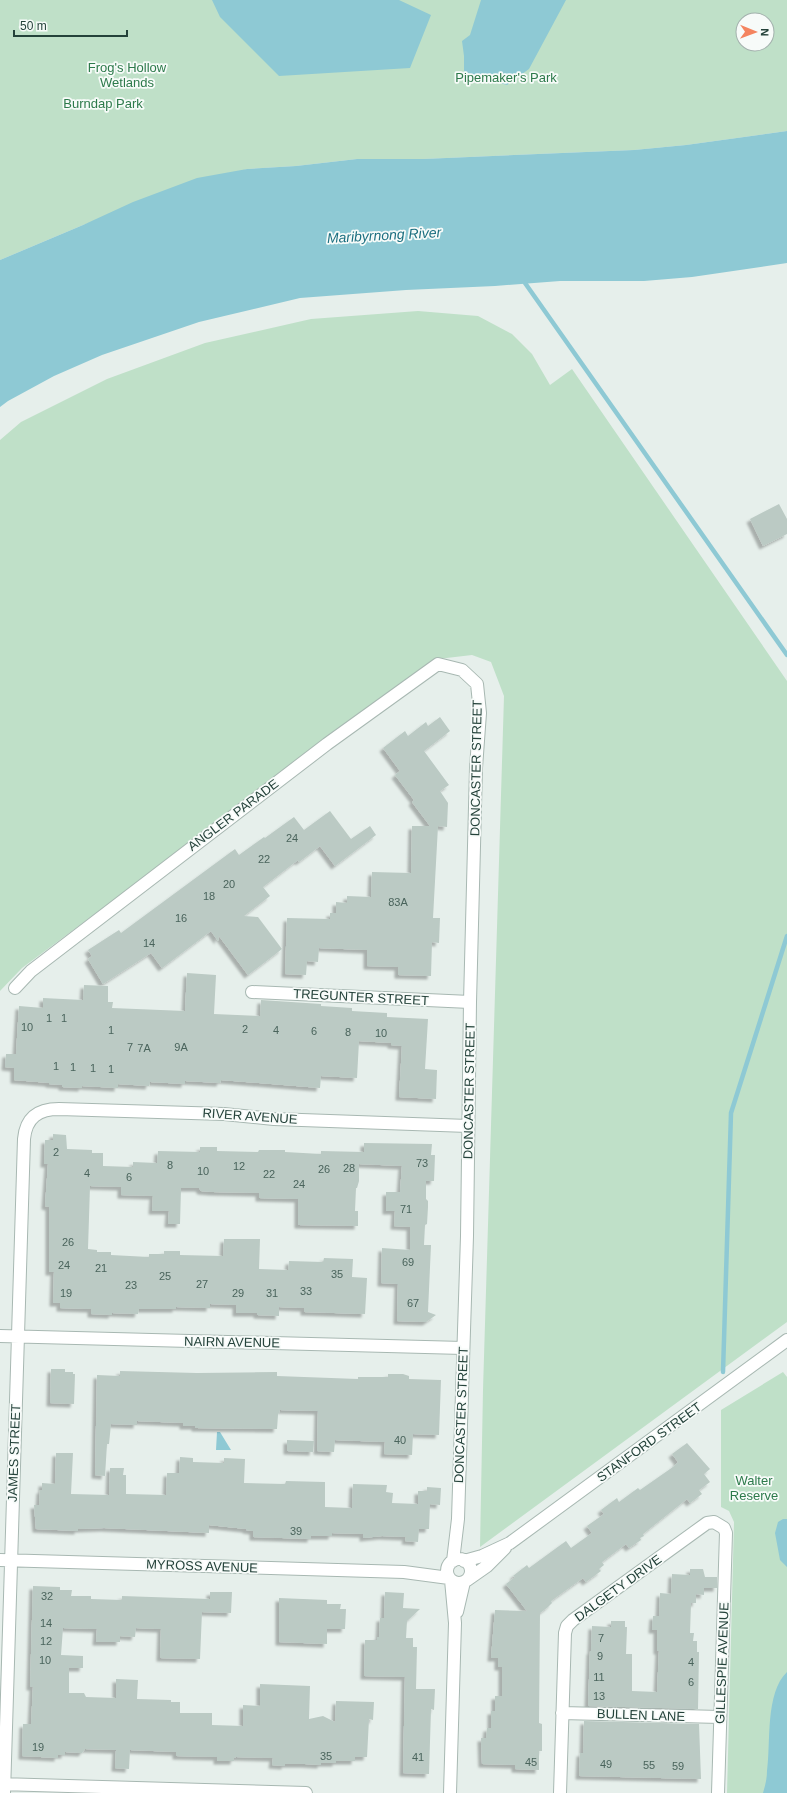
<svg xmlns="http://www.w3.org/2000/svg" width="787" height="1793" font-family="Helvetica,sans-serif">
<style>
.green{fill:#bfe0c8;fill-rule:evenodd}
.water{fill:#8ec9d4}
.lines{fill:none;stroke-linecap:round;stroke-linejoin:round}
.stream{stroke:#8ec9d4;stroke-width:4.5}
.building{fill:#bbcac4;filter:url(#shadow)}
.street-casing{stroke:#a8b8b2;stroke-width:14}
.street{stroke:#fff;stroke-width:12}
.labels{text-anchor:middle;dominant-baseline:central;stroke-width:3.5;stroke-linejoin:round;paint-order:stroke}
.number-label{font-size:11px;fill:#4a645c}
.park-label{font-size:13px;fill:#2d7a4b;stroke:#f7fbf9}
.street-label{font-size:13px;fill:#24423a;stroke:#f7fbf9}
.water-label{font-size:14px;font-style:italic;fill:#1c6f80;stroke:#f7fbf9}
</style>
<defs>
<filter id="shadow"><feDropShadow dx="-3.5" dy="3.5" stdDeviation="1" flood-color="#0004"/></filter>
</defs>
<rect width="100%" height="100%" fill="#e6efeb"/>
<path class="green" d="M0,0h787v131l-101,14 -52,5 -211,9h-66l-61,7 -49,3 -164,56 -83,35zM743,20h24v24h-24z
M418,311l60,5 34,18 20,20 18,31 22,-16 215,312v641l-307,225 3,-157 21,-694 -13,-34 -19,-7 -34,4 -416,309 -22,23v-551l21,-18 86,-43 98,-36 106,-24z
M783,1372l4,5v416h-60l7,-271 -5,-11 -8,-4v-97z"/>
<path class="water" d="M212,0h187l32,15 -21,53 -131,8 -59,-59z
M481,0h85l-37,69 -22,16 -43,-13v-16l-2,-15 8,-6z
M787,131v132l-95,14 -48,4h-84l-65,5 -89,4 -106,8 -101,24 -97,33 -48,21 -46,25 -8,6v-147l83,-35 50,-23 64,-24 50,-9 49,-3 61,-7h66l211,-9 52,-5z
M217,1432h3l11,18h-15z
M783,1519h4v48l-7,-7 -5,-27 3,-11z
M787,1672v121h-24c2,-7 4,-14 4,-22 4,-29 -2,-78 20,-99z"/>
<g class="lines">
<path class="stream" d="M525,283l262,372
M723,1372l8,-259 56,-177"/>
</g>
<path class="building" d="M779,504l8,15v15l-24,12 -13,-27z
M440,717l10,14 -26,20 25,34 -9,6 8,12 -1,24 -9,-1 -5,92h7l-1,25 -7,-1 -1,34 -33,-1v-8l-31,-1v-16l-48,-2 -1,14 -11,-1 -1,14 -21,-1 2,-56 43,1v-6h6v-11l11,1v-7l24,1 1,-25 39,1 1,-47h18l-18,-24 2,-2 -19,-25 5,-4 -17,-23 22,-17 3,5 18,-14 2,4z
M330,811l21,28 19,-13 6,9 -41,31 -15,-20 -21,16 -1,-2 -35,27 7,9 -26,20 14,1 24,32 -34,26 -29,-39 -1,5 -7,-10 -49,37 -11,-15 -48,31 -15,-25 4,-3 -4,-6 31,-20 2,3 114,-84 4,6 25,-18 1,1 29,-21 10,13z
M187,973l29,2 -2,39 46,2 1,-16 60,4v2l31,2v3l35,2v4l41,2 -3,50 12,1 -1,29 -37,-2 3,-51 -11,-1v-2l-32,-2 -2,37 -36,-2 -1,12 -99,-8 -1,3 -35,-2v3l-35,-2 -1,4 -31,-2v4l-36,-2v2l-20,-1v-2l-13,-1v-1l-35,-3v-12l-9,-1 1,-13h10l3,-48 24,2v-10l40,2 1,-15 24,1v16h5l-1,6 73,3z
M53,1134l13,1 1,14 25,1v3h11v13l30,1v-5l24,1 1,-12 42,1v-5h17v4l41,1 1,-2h26v2l36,2v-3l43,1v-9l68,1 -1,11h4l-1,26h-8v18l2,2v6l-1,17 -2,1 -1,20h7l-3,67 8,3 -10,7 -29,-1 1,-37 -17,-1 1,-35 28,2v-23l-16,-1 1,-15h-9v-19h14l2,-26 -43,-2v17l-2,7h-1l-1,23h3v15l-60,-1v-26l-39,-1v-5l-46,-1 -12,-1 -2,-3h-18l-1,36h-12l1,-13h-17l1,-15 -32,-1v-8l-31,-1 -2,63 9,1v2h14v3l38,2v-3h15v-3h16v4l43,1 1,-17h36l-1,30 29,1 1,-9 34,1 1,-4 29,1 -1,18 15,1 -2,36 -61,-2v-4l-25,-1v9l-22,-1v-2h-21v-8l-26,-1v4l-34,-1v2h-37l-1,5 -26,-1v2l-21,-1v-5l-31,-1v-5h-7l1,-31h-5v-65l-4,-1 3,-42h-4l1,-24h8z
M51,1369h14v3h8v2h2l-1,30 -24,-1z
M120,1371l77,2 80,-1v4l81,3v-2h30v-3h15l6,2v3l32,1 -2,55 -26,-1 -1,21 -28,-1 1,-12 -50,-2 -1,12 -17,-1 1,-40 -38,-1 -2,5 -1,14 -82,-1v-2h-12v-3l-46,-2v4l-26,-1 -2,20h-2l-2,32 -10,-1 2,-100 23,1z
M287,1440l27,1 -1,11 -26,-1z
M687,1443l23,26 -6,5 6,8 -11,8 3,4 -12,9 -3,-4 -44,35 1,2 -4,2 1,2 -12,8 -3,-4 -24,18 2,3 -5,4 2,2 -15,11 -3,-4 -32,23 1,2 -4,4 -8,6 -1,110 3,1v27h-3v19l-24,-1v-4l-33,-1 -1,-26h5l1,-10h4v-17h4v-15h7v-29h-4v-9h-7l4,-48 32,1 -21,-27 9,-7 -2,-1 14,-11 2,3 37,-27 5,7 21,-15 -5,-7 17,-12 -3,-4 16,-12 2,4 19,-14 2,2 33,-23 5,-5 -6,-8z
M56,1453h17l-2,41 38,1 1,-27h14l-1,7h3v19l40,1 1,-22h12l1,-16 13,1v4l31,1v-5l21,1 -1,24 41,1 1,-3 39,1v25l27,1 1,-24 34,1 -1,7 7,1 -1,10 26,1v-13h9v-4l14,1 -1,17 -10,-1 -1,25h-10l-1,13 -13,-1 1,-4 -24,-1 -19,2v-4l-31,-1v3h-21v3l-58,-2v-6l-7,-1v-1l-37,-4v8l-105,-5 -26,1v2l-42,-2 -2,-24h5l1,-15h2v-7l13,1z
M690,1569h13l2,8h12v11h-13v7l-8,-1v9h-5l-1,30h4l-1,8h4v11h2l-1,57 -110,-3 2,-55h1l1,-25 19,1v-6h14v6h2l-1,27h6v37l25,1 2,-41h-2v-21h-5l1,-14h6l1,-23 11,1 1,-20 18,1z
M33,1586l27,1v3h12l-1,6h20v3l31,1v-4l88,3v-7h22l-1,21 -29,-1 -2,47 -40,-1 1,-29 -25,-1 -1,9 -15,-1v6h-24l1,-13 -34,-1 -2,27 22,1v12h-14v25h15l2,4 30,1v-19l22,1 -1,19 34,1v2h9v11h32v12l31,1v-21l17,1v-22l50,2 -1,33 14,-3 12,6 1,-21 38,1 -1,18 -4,-1 -2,38h-12v4h-19v2h-15v2l-16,-1h-20v2l-13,-1 1,-7 -37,-1 -2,1v3h-17v-4l-41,-1v-4l-46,-2 -1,19 -14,-1 1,-18 -31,-1 -3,4 -17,-1v3h-7v3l-36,-2 1,-32h8l2,-37h-3z
M385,1592l19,1 -1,15 17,1 -13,12 -1,17h7v9h4l-1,42h19l-1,21 -3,-1 -2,65 -26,-1 2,-96 -41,-1 1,-36h12v-3h2l1,-19h4z
M279,1598l48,2v4h14l-1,5h6l-1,20h-18v15l-48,-2z
M584,1721l115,3 2,55 -122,-3 1,-23h3z"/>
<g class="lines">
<defs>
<path id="street" d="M15,988l16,-17 296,-227 111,-80 24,6 15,14 3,29 -4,55 -6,234 -3,234 -9,283 -5,42
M252,992l218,10
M0,1336l463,12
M447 1571a12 12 0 1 1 24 0a12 12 0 1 1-24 0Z
M0,1560l404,12 45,6
M464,1561l18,-5 28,-13 277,-203
M467,1580l20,-14 18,-18
M457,1612l7,-30
M562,1713l158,4
M0,1784l306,9
M4,1793l20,-654c2,-22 15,-30 35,-30l165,5 50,5 194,7
M450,1793l5,-170 -4,-43
M560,1793l5,-160 2,-7 6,-6 134,-97 7,-1 10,6 2,5 -8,260"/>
</defs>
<use href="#street" class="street-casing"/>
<use href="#street" class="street"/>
</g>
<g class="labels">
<g class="number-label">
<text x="292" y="838">24</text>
<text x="264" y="859">22</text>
<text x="229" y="884">20</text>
<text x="209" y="896">18</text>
<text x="398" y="902">83A</text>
<text x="181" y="918">16</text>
<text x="149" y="943">14</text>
<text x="49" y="1018">1</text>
<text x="64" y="1018">1</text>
<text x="27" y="1027">10</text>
<text x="245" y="1029">2</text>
<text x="111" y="1030">1</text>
<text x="276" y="1030">4</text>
<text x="314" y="1031">6</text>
<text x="348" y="1032">8</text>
<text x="381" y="1033">10</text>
<text x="130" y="1047">7</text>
<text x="181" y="1047">9A</text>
<text x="144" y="1048">7A</text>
<text x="56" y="1066">1</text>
<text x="73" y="1067">1</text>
<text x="93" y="1068">1</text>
<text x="111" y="1069">1</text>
<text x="56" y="1152">2</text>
<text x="422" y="1163">73</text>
<text x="170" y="1165">8</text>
<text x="239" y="1166">12</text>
<text x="349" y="1168">28</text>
<text x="324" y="1169">26</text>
<text x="203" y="1171">10</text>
<text x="87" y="1173">4</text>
<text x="269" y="1174">22</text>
<text x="129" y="1177">6</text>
<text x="299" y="1184">24</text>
<text x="406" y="1209">71</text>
<text x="68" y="1242">26</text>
<text x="408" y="1262">69</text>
<text x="64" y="1265">24</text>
<text x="101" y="1268">21</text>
<text x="337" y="1274">35</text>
<text x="165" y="1276">25</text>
<text x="202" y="1284">27</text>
<text x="131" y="1285">23</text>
<text x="306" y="1291">33</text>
<text x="66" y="1293">19</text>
<text x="238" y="1293">29</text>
<text x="272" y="1293">31</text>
<text x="413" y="1303">67</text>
<text x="400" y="1440">40</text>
<text x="296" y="1531">39</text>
<text x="47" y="1596">32</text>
<text x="46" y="1623">14</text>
<text x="601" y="1638">7</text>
<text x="46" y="1641">12</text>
<text x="600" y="1656">9</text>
<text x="45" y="1660">10</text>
<text x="691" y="1662">4</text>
<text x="599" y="1677">11</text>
<text x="691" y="1682">6</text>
<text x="599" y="1696">13</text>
<text x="38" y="1747">19</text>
<text x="326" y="1756">35</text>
<text x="418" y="1757">41</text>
<text x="531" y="1762">45</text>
<text x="606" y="1764">49</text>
<text x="649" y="1765">55</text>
<text x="678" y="1766">59</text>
</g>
<g class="park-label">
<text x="127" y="67">Frog's Hollow<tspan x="127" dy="15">Wetlands</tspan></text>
<text x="506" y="77">Pipemaker's Park</text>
<text x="103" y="103">Burndap Park</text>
<text x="754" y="1480">Walter<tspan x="754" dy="15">Reserve</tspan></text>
</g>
<g class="street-label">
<text transform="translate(476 768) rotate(-89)">DONCASTER STREET</text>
<text transform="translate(233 815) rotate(-37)">ANGLER PARADE</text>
<text transform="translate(361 997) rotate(3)">TREGUNTER STREET</text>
<text transform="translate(469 1091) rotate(-89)">DONCASTER STREET</text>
<text transform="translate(250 1116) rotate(4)">RIVER AVENUE</text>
<text transform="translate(232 1342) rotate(1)">NAIRN AVENUE</text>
<text transform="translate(461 1415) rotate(-88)">DONCASTER STREET</text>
<text transform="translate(649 1442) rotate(-36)">STANFORD STREET</text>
<text transform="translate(14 1453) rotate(-88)">JAMES STREET</text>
<text transform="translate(202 1566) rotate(2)">MYROSS AVENUE</text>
<text transform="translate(618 1588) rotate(-36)">DALGETY DRIVE</text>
<text transform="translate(722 1663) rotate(-88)">GILLESPIE AVENUE</text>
<text transform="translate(641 1715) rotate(2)">BULLEN LANE</text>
</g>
<g class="water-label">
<text transform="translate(384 235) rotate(-3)">Maribyrnong River</text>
</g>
</g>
<g transform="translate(755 32) rotate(91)"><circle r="19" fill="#f7fbf9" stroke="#a3b1ad"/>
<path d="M0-3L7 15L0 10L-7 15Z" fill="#f4845f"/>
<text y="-6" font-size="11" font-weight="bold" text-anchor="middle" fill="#24423a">N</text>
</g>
<path d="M14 30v6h113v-6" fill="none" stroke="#24423a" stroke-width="2"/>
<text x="20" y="30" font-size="12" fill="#24423a" stroke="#f7fbf9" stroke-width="3" paint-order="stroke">50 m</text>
</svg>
